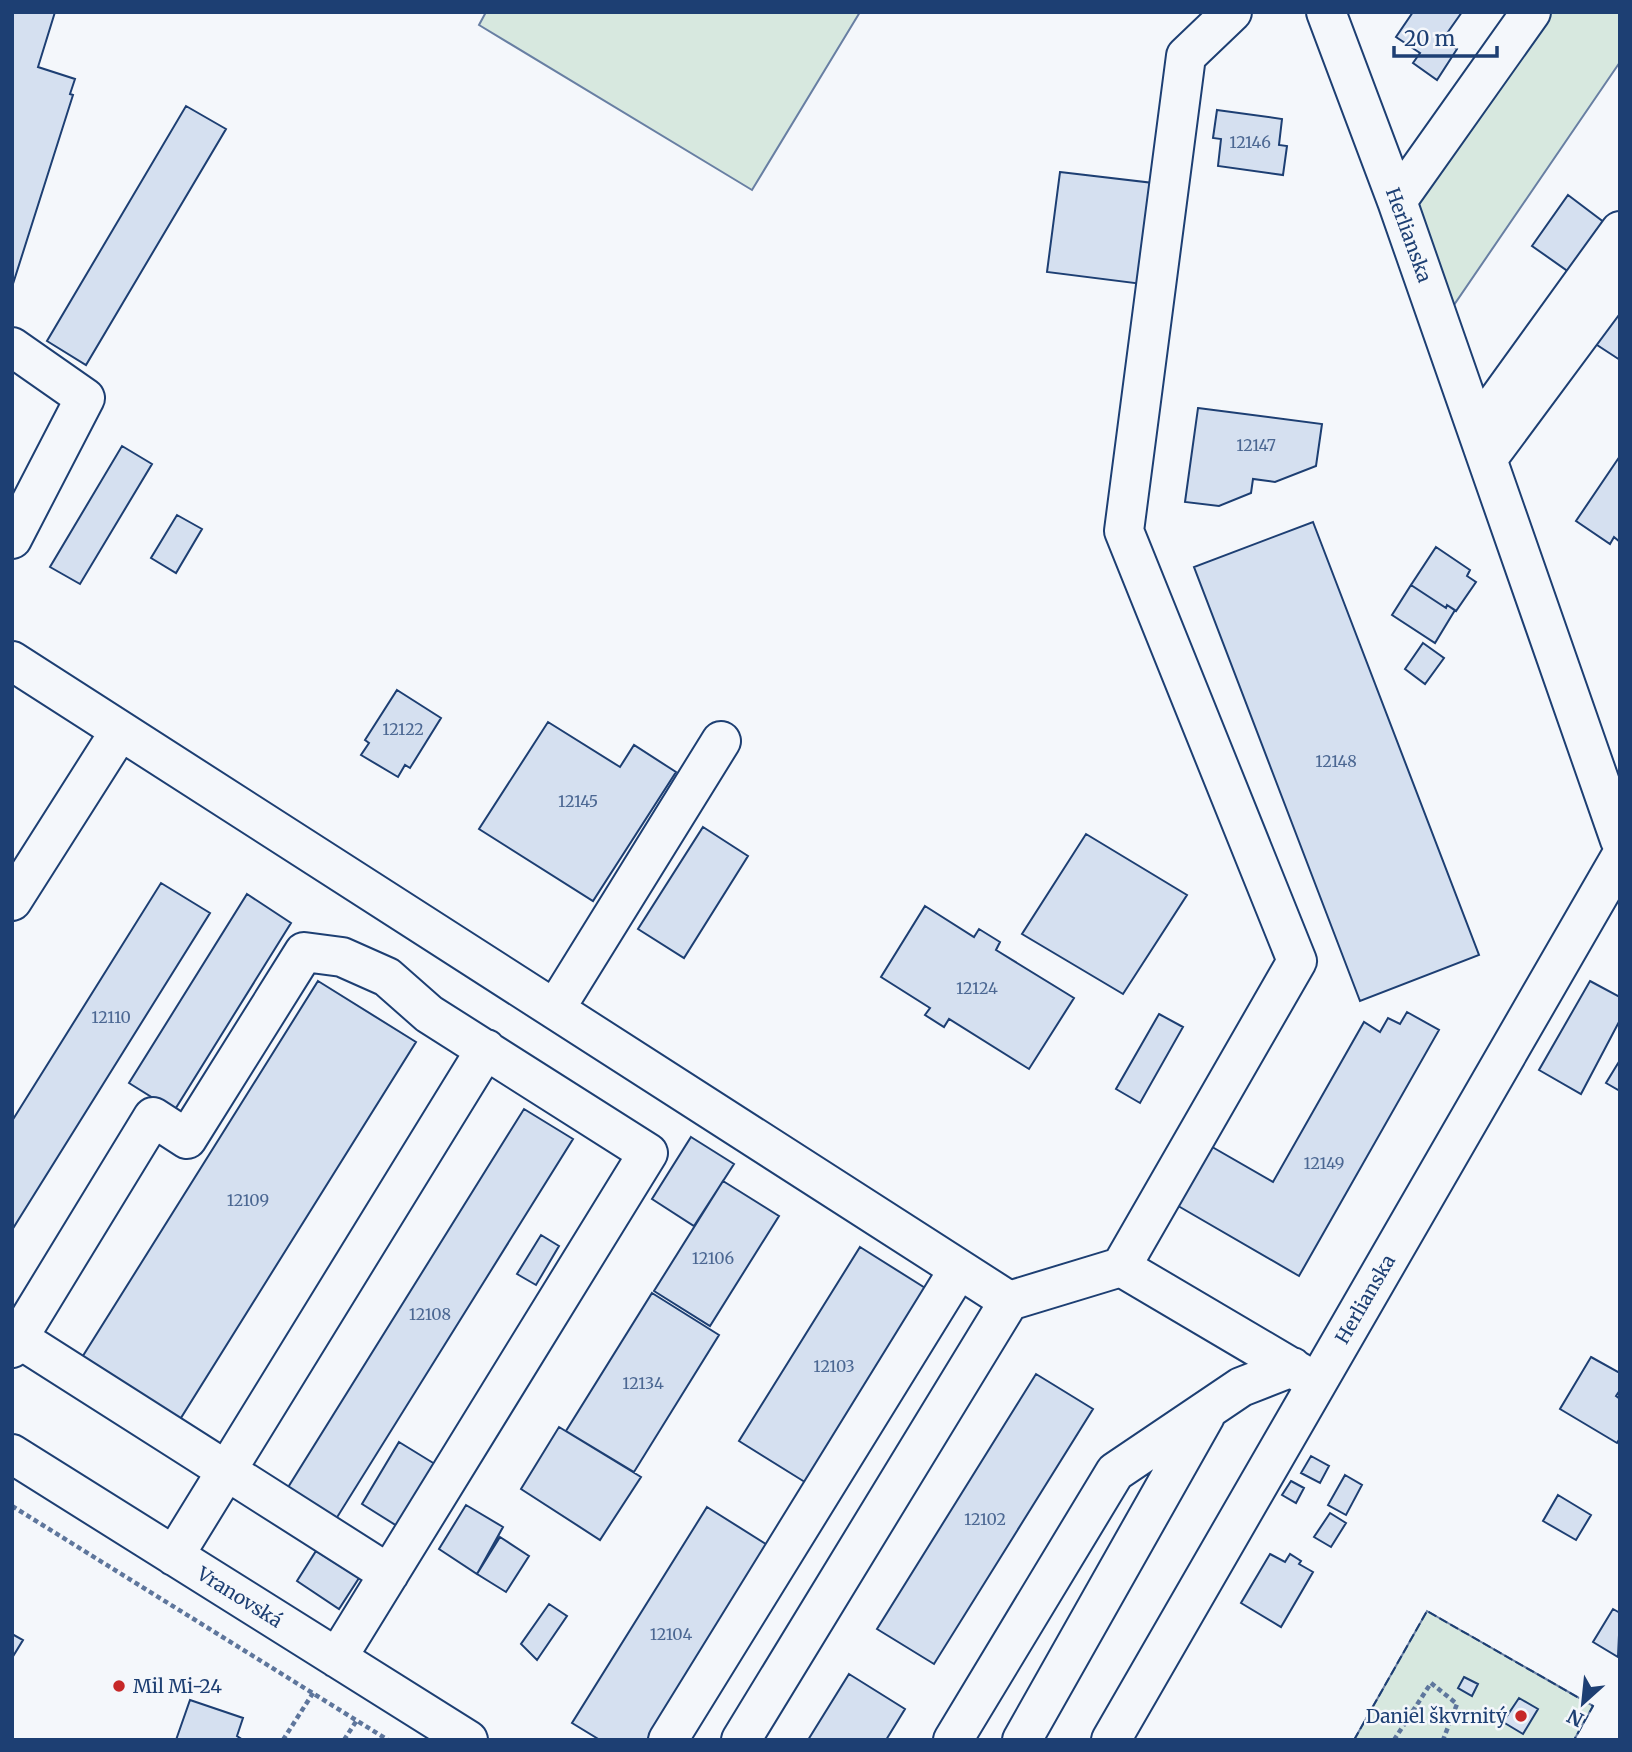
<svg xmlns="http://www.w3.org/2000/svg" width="1632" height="1752" font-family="Merriweather,serif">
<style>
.green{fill:#d7e8df;stroke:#687fa3;stroke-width:2}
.building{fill:#d5e0f0;stroke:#1d3f73;stroke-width:2}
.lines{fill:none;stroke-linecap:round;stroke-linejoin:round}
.minor-casing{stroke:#1d3f73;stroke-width:42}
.path{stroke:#5e769c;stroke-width:4.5;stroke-dasharray:5 3.5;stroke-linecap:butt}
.minor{stroke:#f4f7fb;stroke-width:38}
.fence{stroke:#1d3f73;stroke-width:2;stroke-dasharray:9 3.5;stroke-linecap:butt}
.poi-dot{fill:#c62828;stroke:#f4f7fb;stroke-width:2.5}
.labels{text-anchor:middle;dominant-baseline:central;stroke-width:5;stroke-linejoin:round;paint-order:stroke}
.number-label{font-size:16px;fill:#4b6792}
.street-label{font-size:19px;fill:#1d3f73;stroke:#f4f7fb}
.poi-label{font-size:19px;fill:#1d3f73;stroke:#f4f7fb;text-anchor:start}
</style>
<rect width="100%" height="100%" fill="#f4f7fb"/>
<path class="green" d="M486,12h374l-108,178 -273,-165z
M1551,12h69v50l-190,278 -40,-103z
M1427,1611l166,95 -19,34h-220z"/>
<path class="building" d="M12,12h43l-17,55 37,12 -5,15 3,1 -61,192z
M1413,12h49l-19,27 14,10 -20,31 -24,-17 7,-10 -24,-16z
M186,106l40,23 -140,236 -39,-24z
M1217,110l65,9 -3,26 8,1 -4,29 -65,-9 3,-27 -8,-1z
M1060,172l93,11 -11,101 -95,-12z
M1568,195l37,28 -36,49 -37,-26z
M1620,305v55l-26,-17z
M1198,408l124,16 -6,42 -41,16 -22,-3 -2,14 -32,13 -34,-4z
M122,446l30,18 -72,120 -30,-17z
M1620,456v86l-6,-5 -4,7 -34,-23z
M177,515l25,14 -26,44 -25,-15z
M1313,522l166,433 -119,46 -166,-434z
M1436,547l34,23 -3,6 9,6 -20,29 -9,-6 -1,3 -35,-23z
M1411,585l35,23 1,-3 8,5 -20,33 -43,-28z
M1423,643l21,15 -19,26 -20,-15z
M397,690l44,28 -31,50 -5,-3 -7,12 -37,-22 8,-12 -4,-3z
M548,722l72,45 14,-22 42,27 -83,129 -114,-72z
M703,827l45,29 -64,102 -46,-29z
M1086,834l101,61 -64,99 -101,-60z
M161,883l49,30 -198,317v-109z
M247,894l44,29 -117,188 -45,-28z
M925,906l49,31 5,-8 21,13 -4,8 78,48 -45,71 -80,-50 -5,8 -19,-12 5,-7 -49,-31z
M318,981l98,61 -237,379 -98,-62z
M1590,981l30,16v23l-39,74 -42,-24z
M1407,1012l32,18 -140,246 -126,-73 34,-59 66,38 91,-160 16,10 8,-14 12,6z
M1159,1014l24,13 -43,76 -24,-14z
M1620,1060v31l-14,-8z
M524,1109l49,30 -237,380 -49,-30z
M691,1137l43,27 -40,62 -42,-27z
M723,1181l56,35 -69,110 -56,-35z
M541,1235l18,11 -23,39 -19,-11z
M860,1247l70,44 -122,193 -69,-43z
M652,1293l67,42 -85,137 -68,-41z
M1591,1357l29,16v17l-4,6 4,3v39l-3,5 -57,-34z
M1036,1374l57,35 -159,255 -57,-35z
M559,1427l82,50 -41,63 -79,-51z
M399,1442l44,27 -38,62 -43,-27z
M1311,1456l18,10 -9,17 -19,-10z
M1345,1475l17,10 -16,30 -18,-10z
M1291,1481l13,7 -8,15 -14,-8z
M1558,1495l33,20 -15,25 -33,-19z
M466,1505l37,22 -26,47 -38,-25z
M707,1507l62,39 -122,194h-47l-28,-17z
M1330,1513l16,10 -15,24 -17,-10z
M500,1537l29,19 -23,36 -29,-18z
M316,1551l43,27 -20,31 -42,-28z
M1270,1554l15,8 5,-8 11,7 -2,3 14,8 -32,55 -40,-24z
M549,1604l18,12 -30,44 -16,-16z
M1613,1609l7,4 -2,44 -25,-15z
M12,1634l11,6 -11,18z
M849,1674l56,35 -19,31h-78z
M1464,1677l14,7 -6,12 -14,-8z
M1519,1698l19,11 -15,25 -20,-12z
M190,1700l53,18 -6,18 6,4h-67z"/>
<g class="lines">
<defs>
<path id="minor" d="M1326,12l71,189 223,639
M1397,201l134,-189
M12,347l73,51 -73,141
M1477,429l143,-198
M1488,458l132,-178
M12,661l997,640 112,-34 195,115
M12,901l108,-170
M555,1009l166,-268
M1121,1267l176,-306 -173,-430 62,-475 46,-44
M18,1338l371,236
M12,1348l141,-231 34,22 117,-187 38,5 45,20 42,37 219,139 -311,505
M12,1454l456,286
M174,1556l312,-507
M668,1740l291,-471
M741,1740l268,-439
M953,1740l162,-268 126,-85 51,-20
M1022,1740l183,-324
M1111,1740l509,-882"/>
</defs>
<use href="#minor" class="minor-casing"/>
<path class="path" d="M12,1506l376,234
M283,1740l30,-47
M344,1740l13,-20
M1394,1740l37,-57 26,21 -14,36"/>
<use href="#minor" class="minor"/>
<path class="fence" d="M1354,1740l73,-129 166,95 -19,34"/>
</g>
<g class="poi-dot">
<circle cx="119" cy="1686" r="7"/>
<circle cx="1521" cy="1716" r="7"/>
</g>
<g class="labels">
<g class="number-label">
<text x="1250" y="142">12146</text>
<text x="1256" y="445">12147</text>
<text x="403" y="729">12122</text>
<text x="1336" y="761">12148</text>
<text x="578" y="801">12145</text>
<text x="977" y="988">12124</text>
<text x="111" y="1017">12110</text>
<text x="1324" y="1163">12149</text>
<text x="248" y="1200">12109</text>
<text x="713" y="1258">12106</text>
<text x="430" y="1314">12108</text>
<text x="834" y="1366">12103</text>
<text x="643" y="1383">12134</text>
<text x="985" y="1519">12102</text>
<text x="671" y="1634">12104</text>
</g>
<g class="street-label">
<text transform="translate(1409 235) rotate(70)">Herlianska</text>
<text transform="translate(1365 1299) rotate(-60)">Herlianska</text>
<text transform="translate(240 1597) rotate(32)">Vranovská</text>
</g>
<g class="poi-label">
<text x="133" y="1686">Mil Mi-24</text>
<text x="1507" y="1716" text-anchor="end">Daniel škvrnitý</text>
</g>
</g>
<rect width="1632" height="1752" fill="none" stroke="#1d3f73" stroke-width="28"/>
<g transform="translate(1583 1703) rotate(207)" stroke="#f4f7fb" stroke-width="5" paint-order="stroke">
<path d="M0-5L12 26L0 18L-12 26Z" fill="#1d3f73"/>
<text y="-10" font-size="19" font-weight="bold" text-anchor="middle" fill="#1d3f73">N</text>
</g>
<path d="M1394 46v10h103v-10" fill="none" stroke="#1d3f73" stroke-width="3.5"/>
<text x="1404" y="46" font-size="21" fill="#1d3f73" stroke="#f4f7fb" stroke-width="5" paint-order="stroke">20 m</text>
</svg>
